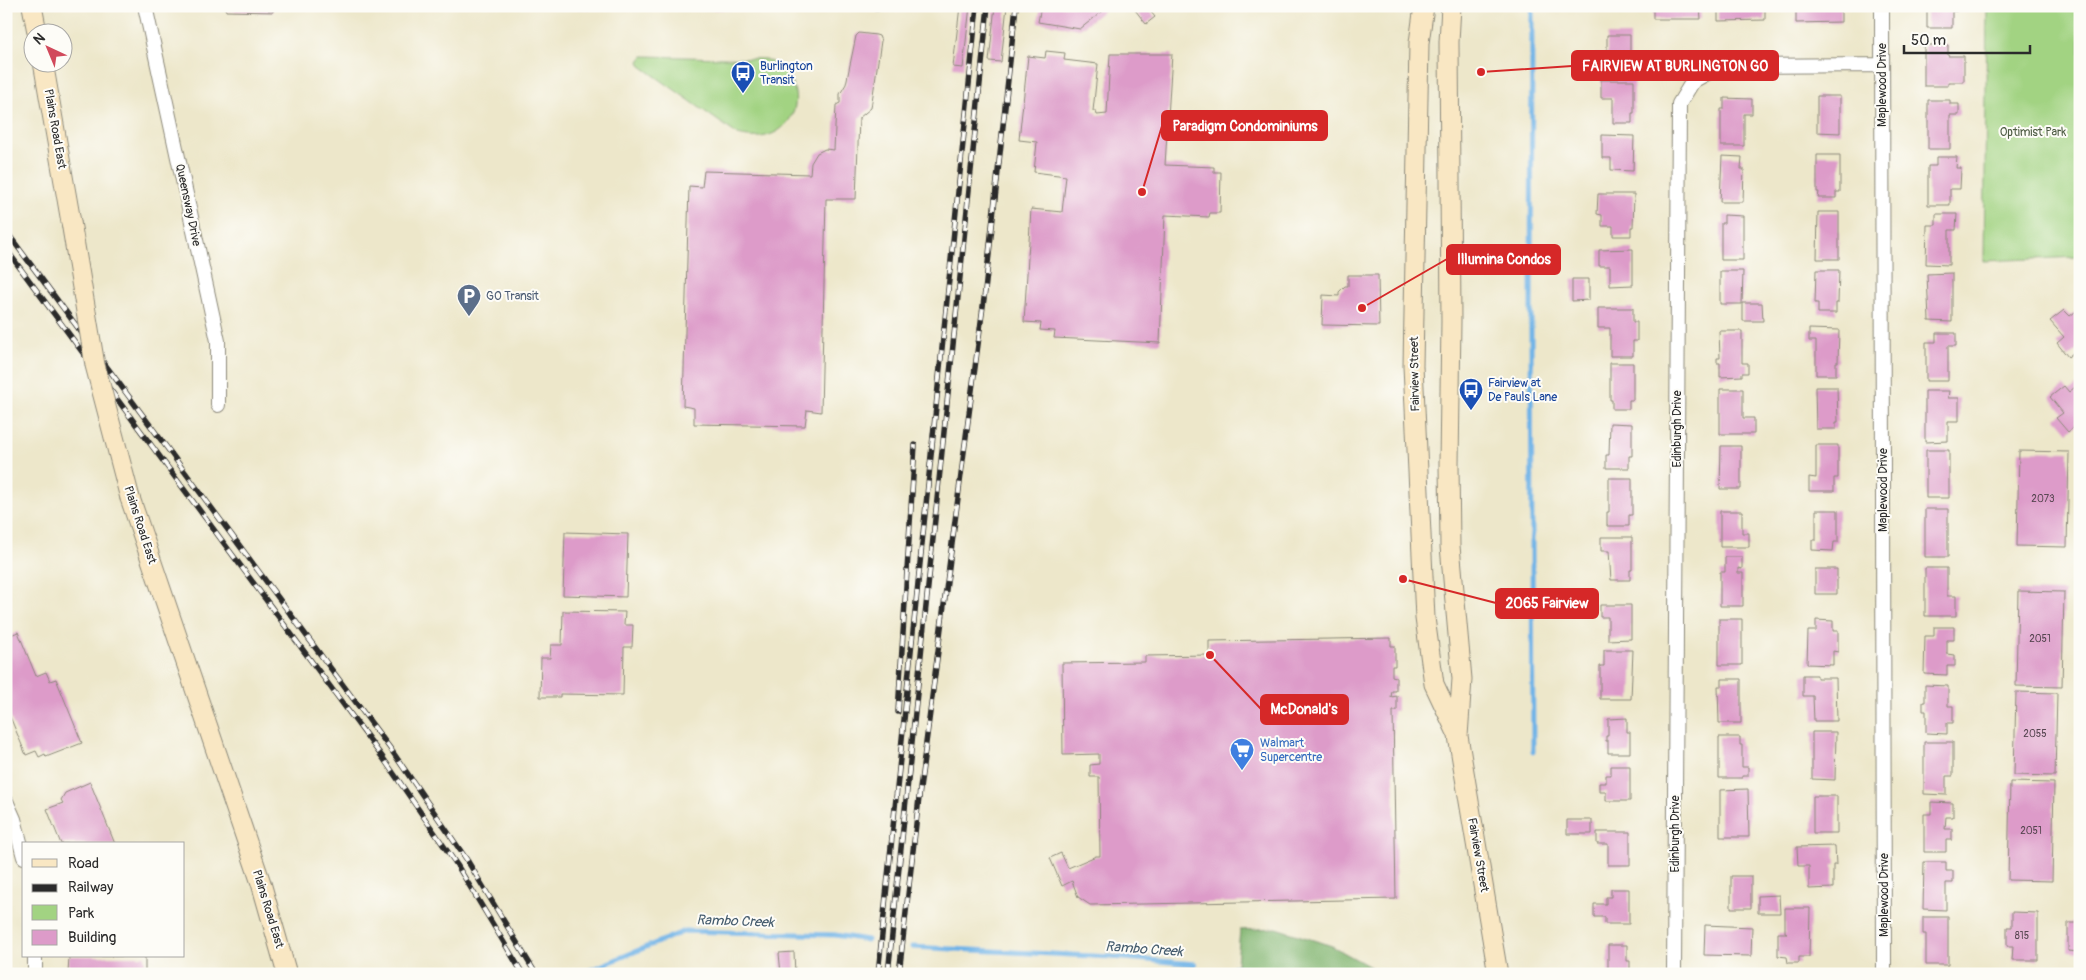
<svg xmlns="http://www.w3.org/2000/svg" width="2086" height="980" font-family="Pangolin,sans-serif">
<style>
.green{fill:#a2d382;stroke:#667f56}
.forest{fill:#81b570;stroke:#56704e}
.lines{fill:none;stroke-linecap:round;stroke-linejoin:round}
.stream{stroke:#71b4e7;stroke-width:5}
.building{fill:#dd9bc9}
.minor-casing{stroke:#8c897a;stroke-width:16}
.secondary-casing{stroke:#8c897a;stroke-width:21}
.minor{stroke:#fff;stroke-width:14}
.secondary{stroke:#f9e7c3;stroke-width:19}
.rail-casing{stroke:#2b2b2b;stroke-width:5.5}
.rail{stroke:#fdfcf7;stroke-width:4;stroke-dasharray:11;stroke-linecap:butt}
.secondary-bridge-casing{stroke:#8c897a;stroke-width:21;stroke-linecap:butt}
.secondary-bridge{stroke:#f9e7c3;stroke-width:19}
.labels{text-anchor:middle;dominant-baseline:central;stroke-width:4;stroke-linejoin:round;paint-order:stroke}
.number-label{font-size:10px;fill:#584752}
.transit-label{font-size:12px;fill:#164399;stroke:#fdfcf7;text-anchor:start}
.street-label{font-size:12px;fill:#2b2b2b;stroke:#fdfcf7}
.park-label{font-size:12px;fill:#4f5d45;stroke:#fdfcf7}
.service-label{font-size:12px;fill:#4e5e75;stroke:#fdfcf7;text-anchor:start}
.shop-label{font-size:12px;fill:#366cbe;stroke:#fdfcf7;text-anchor:start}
.water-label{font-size:14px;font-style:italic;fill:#445b6d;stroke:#fdfcf7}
.leader{fill:none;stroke:#d62828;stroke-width:2}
.callout-dot{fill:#d62828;stroke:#fdfcf7;stroke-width:2}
.callout{fill:#d62828;stroke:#d62828;stroke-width:2}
.callout-label{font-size:14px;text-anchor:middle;font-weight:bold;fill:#fff}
</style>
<rect width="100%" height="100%" fill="#fdfcf7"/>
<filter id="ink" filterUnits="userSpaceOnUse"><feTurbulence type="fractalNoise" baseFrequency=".02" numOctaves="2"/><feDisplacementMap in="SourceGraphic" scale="10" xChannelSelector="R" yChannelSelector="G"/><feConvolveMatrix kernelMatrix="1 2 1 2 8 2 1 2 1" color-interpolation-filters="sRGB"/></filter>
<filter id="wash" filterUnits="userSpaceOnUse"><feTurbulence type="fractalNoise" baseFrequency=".0096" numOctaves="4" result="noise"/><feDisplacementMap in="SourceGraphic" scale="20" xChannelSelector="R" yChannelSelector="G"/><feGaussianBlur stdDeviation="1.12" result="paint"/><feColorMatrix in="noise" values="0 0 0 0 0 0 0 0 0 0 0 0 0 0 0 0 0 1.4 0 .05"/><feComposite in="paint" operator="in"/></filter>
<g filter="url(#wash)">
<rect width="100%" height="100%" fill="#ede7ca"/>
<path class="green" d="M1987,6h93v251l-96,4z
M643,56l122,3c54,22 31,92 -27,76l-97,-69 -2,-5z"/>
<path class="forest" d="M1276,928l56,18 51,28h-147l4,-44z"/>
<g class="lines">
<path class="stream" d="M1532,6l-1,319 2,427
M912,947l200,10 83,7
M1234,967l44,7
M581,974l104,-43 150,4 32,5"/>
</g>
<g id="blocks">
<path class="building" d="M225,6h48v6l-47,-1z
M577,6h324v4l-324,-1z
M960,6h10l-7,62 -10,-1z
M995,6h12l-6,56 -12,-1z
M1041,6h68l-29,23 -42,-7z
M1132,6h14l9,11 -9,7z
M1653,6h47l1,13h-48z
M1718,6h47v14l-47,1z
M1796,6h45v16l-45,1z
M1927,6h30v5h-5v17h-25z
M859,33l17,2 3,1 2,5 -10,67 -12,10 -3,81h-30l-5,213 -14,-2 -2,16 -111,-2v-16l-11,-2 6,-220 13,1 2,-16 106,3 1,-11 6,-10 8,-4 9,1 2,-45 4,-2v-9l6,-10 10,-48z
M1607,35h23v37l-35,-1v-17h12z
M1924,45h24v11h16v26h-16v4h-24z
M1046,51l19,2 -1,7 34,4 -5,47h3l1,4 10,-1 3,-60h62l-7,111 49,2v5h7l-1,41h-10l-1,4 -44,-2 -5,128 -106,-5 1,-7 -15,-1 1,-7 -17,-1 7,-113 31,3 4,-36 -32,-4 3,-30 -18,-2 9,-84 17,2z
M1601,80h33v33h-2v10h-19v-25h-12z
M1817,96h23v37l-23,-1z
M1724,98l28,1v15h-8v32h-23v-37h3z
M1928,100h22v4h9v11h-9v34h-22z
M1602,135l32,1 -1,35 -22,-1v-12h-9z
M1817,155h23v37h-4v6h-18l1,-6h-2z
M1722,156l20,1 -1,12h3l-1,33h-23z
M1936,157h21l-1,11h5l-1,21h-10v16h-22v-39h8z
M1598,194h36l-1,33h-2v9h-18v-10h-11v-11l-5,-1z
M1818,212h21v47h-22z
M1936,214h21l-1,16h-7v35l-23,-1 1,-39h9z
M1724,215l19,1v44h-22v-37h3z
M1633,249v36l-23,1v-20h-11v-16z
M1816,270h23l-1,33h-2v10h-18v-10h-3z
M1720,271h23l-1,33h-22z
M1952,273v49l-23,-1 -2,-47z
M1348,275h30l1,51 -57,-1 1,-30 16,1v-4l6,-6h3z
M1572,279h17v21l-17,1z
M1743,303h19l1,18h-20z
M1598,308h35v14h4v19h-4v15h-23v-28h-12z
M2080,308v39l-12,10 -11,-14 7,-6 -14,-16 14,-11 6,6z
M1809,329l30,1 -1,32h-2v13h-20v-34h-7z
M1719,331h23v32h6v10h-6v3l-22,1v-14h-3v-5h3z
M1936,333h20v13h-8v35h-22v-39h10z
M1610,363h23v37h-4v9h-17v-9h-2z
M2080,383v39l-12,10 -12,-14 7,-5 -13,-16 14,-11 5,6z
M1815,387h22l1,35h-2v7h-20z
M1720,389h23v29h11v16h-34z
M1925,391h24l-1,7h11v23h-11v20l-23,1z
M1610,423l22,1v32h-3v12h-23v-13h3z
M1816,445h22v33h-4v13h-25v-14l7,1z
M1721,446h20v43h-21z
M1926,450h23v48h-23z
M2019,451l50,1 -2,95 -50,-1z
M1609,478h23v37h-3v11h-22v-14h2z
M1925,509h23v48h-23z
M1816,510h22v32h-4l-1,9 -21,-1v-10h4z
M1720,511h22v22h7v14h-29z
M565,532l63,2 -2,63 -63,-2z
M1601,537h31v33h-2v10h-19l-2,-29h-8z
M1725,557h17v12l-4,-1v5h5v33h-23v-34h5z
M1925,568h22v28h9v20h-31z
M1815,569h22v25h-22z
M2018,591l46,1 -2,95 -46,-1z
M1600,605h31v34l-23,1v-23h-8z
M563,611l62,1 -1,13h9l-1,22h-8l-1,48 -63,-1v3h-20l1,-39h9l1,-13h11z
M1719,619h23v46h-23z
M1816,620l17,1v10h5v21l-5,-1v14l-26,-1 1,-33h8z
M1934,627h20v13h-7v14l8,1v11h-8v9l-23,-1 1,-38h9z
M18,632l18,44 10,-4 4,9 6,-2 26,64 -36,14 -1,-3 -6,3 -3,-6 -10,4 -20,-48v-70z
M1391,638v8h4v20h-3v10l4,1v14h-4l-1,6 6,-1v15h-4l3,188 -306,6 -12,-8 -6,-16 -10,5 -12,-28 11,-5 7,15 28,-12h4l-1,-79h-9v-12l9,-1v-10l-36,1 -1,-92 83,-1v-6l64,-1v-14z
M1604,650h29l-2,49h-31v-33h4z
M1803,675h14v3h19l1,43h-23l-1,-25h-10z
M1722,679h19v44h-22l-1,-37h4z
M1925,685l23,1v20h5v17h-6v11l-21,-1v-22h-3v-9h2z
M2016,692l41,1 -2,83 -41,-1z
M1627,718v14h3v21h-22v-12h-2v-5h2v-17z
M1812,732h24l-1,48 -23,-1z
M1719,737h21v8h2v22h6v9h-6v2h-23z
M1924,742h29v34h-7v19l-22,-1z
M1611,766h19v35h-24v-9h-7v-9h7v-8h5z
M90,782l25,62h-54l-14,-35 16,-6 -2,-3 4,-7z
M2010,782l44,1 -2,98 -44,-1z
M1748,789l1,48h-29v-47z
M1813,796h24v37h-24z
M1931,802l22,1v14h-7l-1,12h7v11h-6v12h-22v-38h7z
M1567,820h25v14h-25z
M1597,832h33v33h-22v-21h-11z
M1835,846l1,19h-3v23l-24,1v-23h-11l-1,-19z
M1924,862h22v9h7v12h-7v27l-23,-1z
M1731,876h20v32h-20z
M1611,889h18v35h-24v-7h-11v-13h12v-7h5z
M1779,895l1,18h-22v-17z
M1785,908h25l-1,49h-10v6h-11l-1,-6 -9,-1v-23h9l-2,-1z
M2012,912l26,1v47h-26l1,-14h-6v-19h5z
M1923,917h25v48h-22v-31h-3z
M2068,923h12v29l-12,-1z
M1705,925l47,2 -1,29 -47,-1z
M1608,945h19v16h3v13h-22z
M794,952l1,22h-14l-2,-21z
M69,956h76v18h-77z"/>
</g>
</g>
<g filter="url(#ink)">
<use href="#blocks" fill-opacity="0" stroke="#8c897a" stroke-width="1"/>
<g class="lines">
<defs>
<path id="minor" d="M145,6l73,335v64
M1882,6l2,968
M6,801l8,18 10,38
M35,956v18
M1674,974l5,-870 14,-23 27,-15 162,-1"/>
<path id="secondary" d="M32,6l5,26
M1424,6l-5,37 -6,323 12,252 9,66 23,49
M1451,6l-2,36 2,279 -2,143 1,82 12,133 -4,57 40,238
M43,62l28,160
M130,498l131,385 26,91"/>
</defs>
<use href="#minor" class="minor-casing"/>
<use href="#secondary" class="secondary-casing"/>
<use href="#minor" class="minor"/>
<use href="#secondary" class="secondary"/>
<defs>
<path id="rail" d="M6,231l386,520 75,109 69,114
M6,249l377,509 74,107 66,109
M898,712l17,-267
M878,974l99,-968
M888,974l100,-968
M899,974l21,-185 65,-498 31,-285"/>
</defs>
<use href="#rail" class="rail-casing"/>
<use href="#rail" class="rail"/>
<defs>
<path id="secondary-bridge" d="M71,222l24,143 35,133"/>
</defs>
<use href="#secondary-bridge" class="secondary-bridge-casing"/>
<use href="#secondary-bridge" class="secondary-bridge"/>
</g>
</g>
<defs>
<symbol id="bus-pin" viewBox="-11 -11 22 30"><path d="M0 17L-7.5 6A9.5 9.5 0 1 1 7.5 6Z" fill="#1a4fb4" stroke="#fdfcf7"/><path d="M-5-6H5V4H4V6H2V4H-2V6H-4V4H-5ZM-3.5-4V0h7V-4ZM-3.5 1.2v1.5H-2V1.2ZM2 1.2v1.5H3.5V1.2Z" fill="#fff"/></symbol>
<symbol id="parking-pin" viewBox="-11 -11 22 30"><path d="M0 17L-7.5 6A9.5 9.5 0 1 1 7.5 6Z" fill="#5c6f8a" stroke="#fdfcf7"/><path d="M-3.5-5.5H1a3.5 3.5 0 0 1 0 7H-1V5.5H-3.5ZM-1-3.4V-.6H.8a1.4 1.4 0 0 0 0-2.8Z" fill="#fff"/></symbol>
<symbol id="supermarket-pin" viewBox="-11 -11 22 30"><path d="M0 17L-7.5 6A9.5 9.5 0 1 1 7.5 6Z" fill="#3f7fe0" stroke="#fdfcf7"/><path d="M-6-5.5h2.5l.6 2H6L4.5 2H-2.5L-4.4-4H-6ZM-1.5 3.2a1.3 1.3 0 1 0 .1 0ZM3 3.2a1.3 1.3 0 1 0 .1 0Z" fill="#fff"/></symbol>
</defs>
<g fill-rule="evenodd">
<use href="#bus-pin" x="729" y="59" width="28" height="38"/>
<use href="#parking-pin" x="455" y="282" width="28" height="38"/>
<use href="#bus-pin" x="1457" y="376" width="28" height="38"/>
<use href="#supermarket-pin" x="1228" y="736" width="28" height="38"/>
</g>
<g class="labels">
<g class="number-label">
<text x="2043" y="499">2073</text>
<text x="2040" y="639">2051</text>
<text x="2035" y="734">2055</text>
<text x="2031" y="831">2051</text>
<text x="2022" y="936">815</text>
</g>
<g class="transit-label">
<text x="760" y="66">Burlington<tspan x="760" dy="14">Transit</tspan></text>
<text x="1488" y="383">Fairview at<tspan x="1488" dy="14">De Pauls Lane</tspan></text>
</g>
<g class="street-label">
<text transform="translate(1882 85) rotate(-90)">Maplewood Drive</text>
<text transform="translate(55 129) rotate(80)">Plains Road East</text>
<text transform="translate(188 205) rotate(78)">Queensway Drive</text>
<text transform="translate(1415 374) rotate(-91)">Fairview Street</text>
<text transform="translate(1677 429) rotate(-90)">Edinburgh Drive</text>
<text transform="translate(1883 490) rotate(-90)">Maplewood Drive</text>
<text transform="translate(140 525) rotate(72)">Plains Road East</text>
<text transform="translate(1675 834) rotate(-90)">Edinburgh Drive</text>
<text transform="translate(1478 855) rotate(80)">Fairview Street</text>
<text transform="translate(1884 895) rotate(-90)">Maplewood Drive</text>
<text transform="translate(268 909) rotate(73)">Plains Road East</text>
</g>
<g class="park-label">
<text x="2033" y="132">Optimist Park</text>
</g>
<g class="service-label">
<text x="486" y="296">GO Transit</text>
</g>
<g class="shop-label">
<text x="1260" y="743">Walmart<tspan x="1260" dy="14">Supercentre</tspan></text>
</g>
<g class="water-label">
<text transform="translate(735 921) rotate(2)">Rambo Creek</text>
<text transform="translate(1144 949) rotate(4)">Rambo Creek</text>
</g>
</g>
<path class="leader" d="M1481 72L1572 66M1142 192L1162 126M1362 308L1447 259M1403 579L1496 603M1210 655L1261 709"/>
<g class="callout-dot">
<circle cx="1481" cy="72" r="5"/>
<circle cx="1142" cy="192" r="5"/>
<circle cx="1362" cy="308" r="5"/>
<circle cx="1403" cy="579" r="5"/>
<circle cx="1210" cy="655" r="5"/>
</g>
<g class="callout">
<rect x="1572" y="51" width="206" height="29" rx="5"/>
<rect x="1162" y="111" width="165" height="29" rx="5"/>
<rect x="1447" y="245" width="113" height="29" rx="5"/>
<rect x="1496" y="589" width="102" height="29" rx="5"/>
<rect x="1261" y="695" width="87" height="29" rx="5"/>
</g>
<g class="callout-label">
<text x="1675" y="71">FAIRVIEW AT BURLINGTON GO</text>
<text x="1245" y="131">Paradigm Condominiums</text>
<text x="1504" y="264">Illumina Condos</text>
<text x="1547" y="608">2065 Fairview</text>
<text x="1304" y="714">McDonald's</text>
</g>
<rect width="2086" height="980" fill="none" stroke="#fdfcf7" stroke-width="25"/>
<rect x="22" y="842" width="162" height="115" fill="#fdfcf7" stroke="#a9a8a5"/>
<rect x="32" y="859" width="25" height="8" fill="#f9e7c3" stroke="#a9a8a5"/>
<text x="68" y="868" font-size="15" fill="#2b2b2b">Road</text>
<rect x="32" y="884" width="25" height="8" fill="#2b2b2b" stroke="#a9a8a5"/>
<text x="68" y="892" font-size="15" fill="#2b2b2b">Railway</text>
<rect x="32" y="905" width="25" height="15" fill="#a2d382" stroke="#a9a8a5"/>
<text x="68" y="918" font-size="15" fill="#2b2b2b">Park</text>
<rect x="32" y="930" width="25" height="15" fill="#dd9bc9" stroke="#a9a8a5"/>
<text x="68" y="942" font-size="15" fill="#2b2b2b">Building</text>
<g transform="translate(48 48) rotate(316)"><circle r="24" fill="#fdfcf7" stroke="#a9a8a5"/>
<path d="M0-4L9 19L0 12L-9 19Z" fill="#d1495b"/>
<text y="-8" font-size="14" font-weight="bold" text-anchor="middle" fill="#2b2b2b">N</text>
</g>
<path d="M1904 45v8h126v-8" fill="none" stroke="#2b2b2b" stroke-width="2.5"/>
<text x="1911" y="45" font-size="15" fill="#2b2b2b" stroke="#fdfcf7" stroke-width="4" paint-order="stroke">50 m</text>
</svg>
